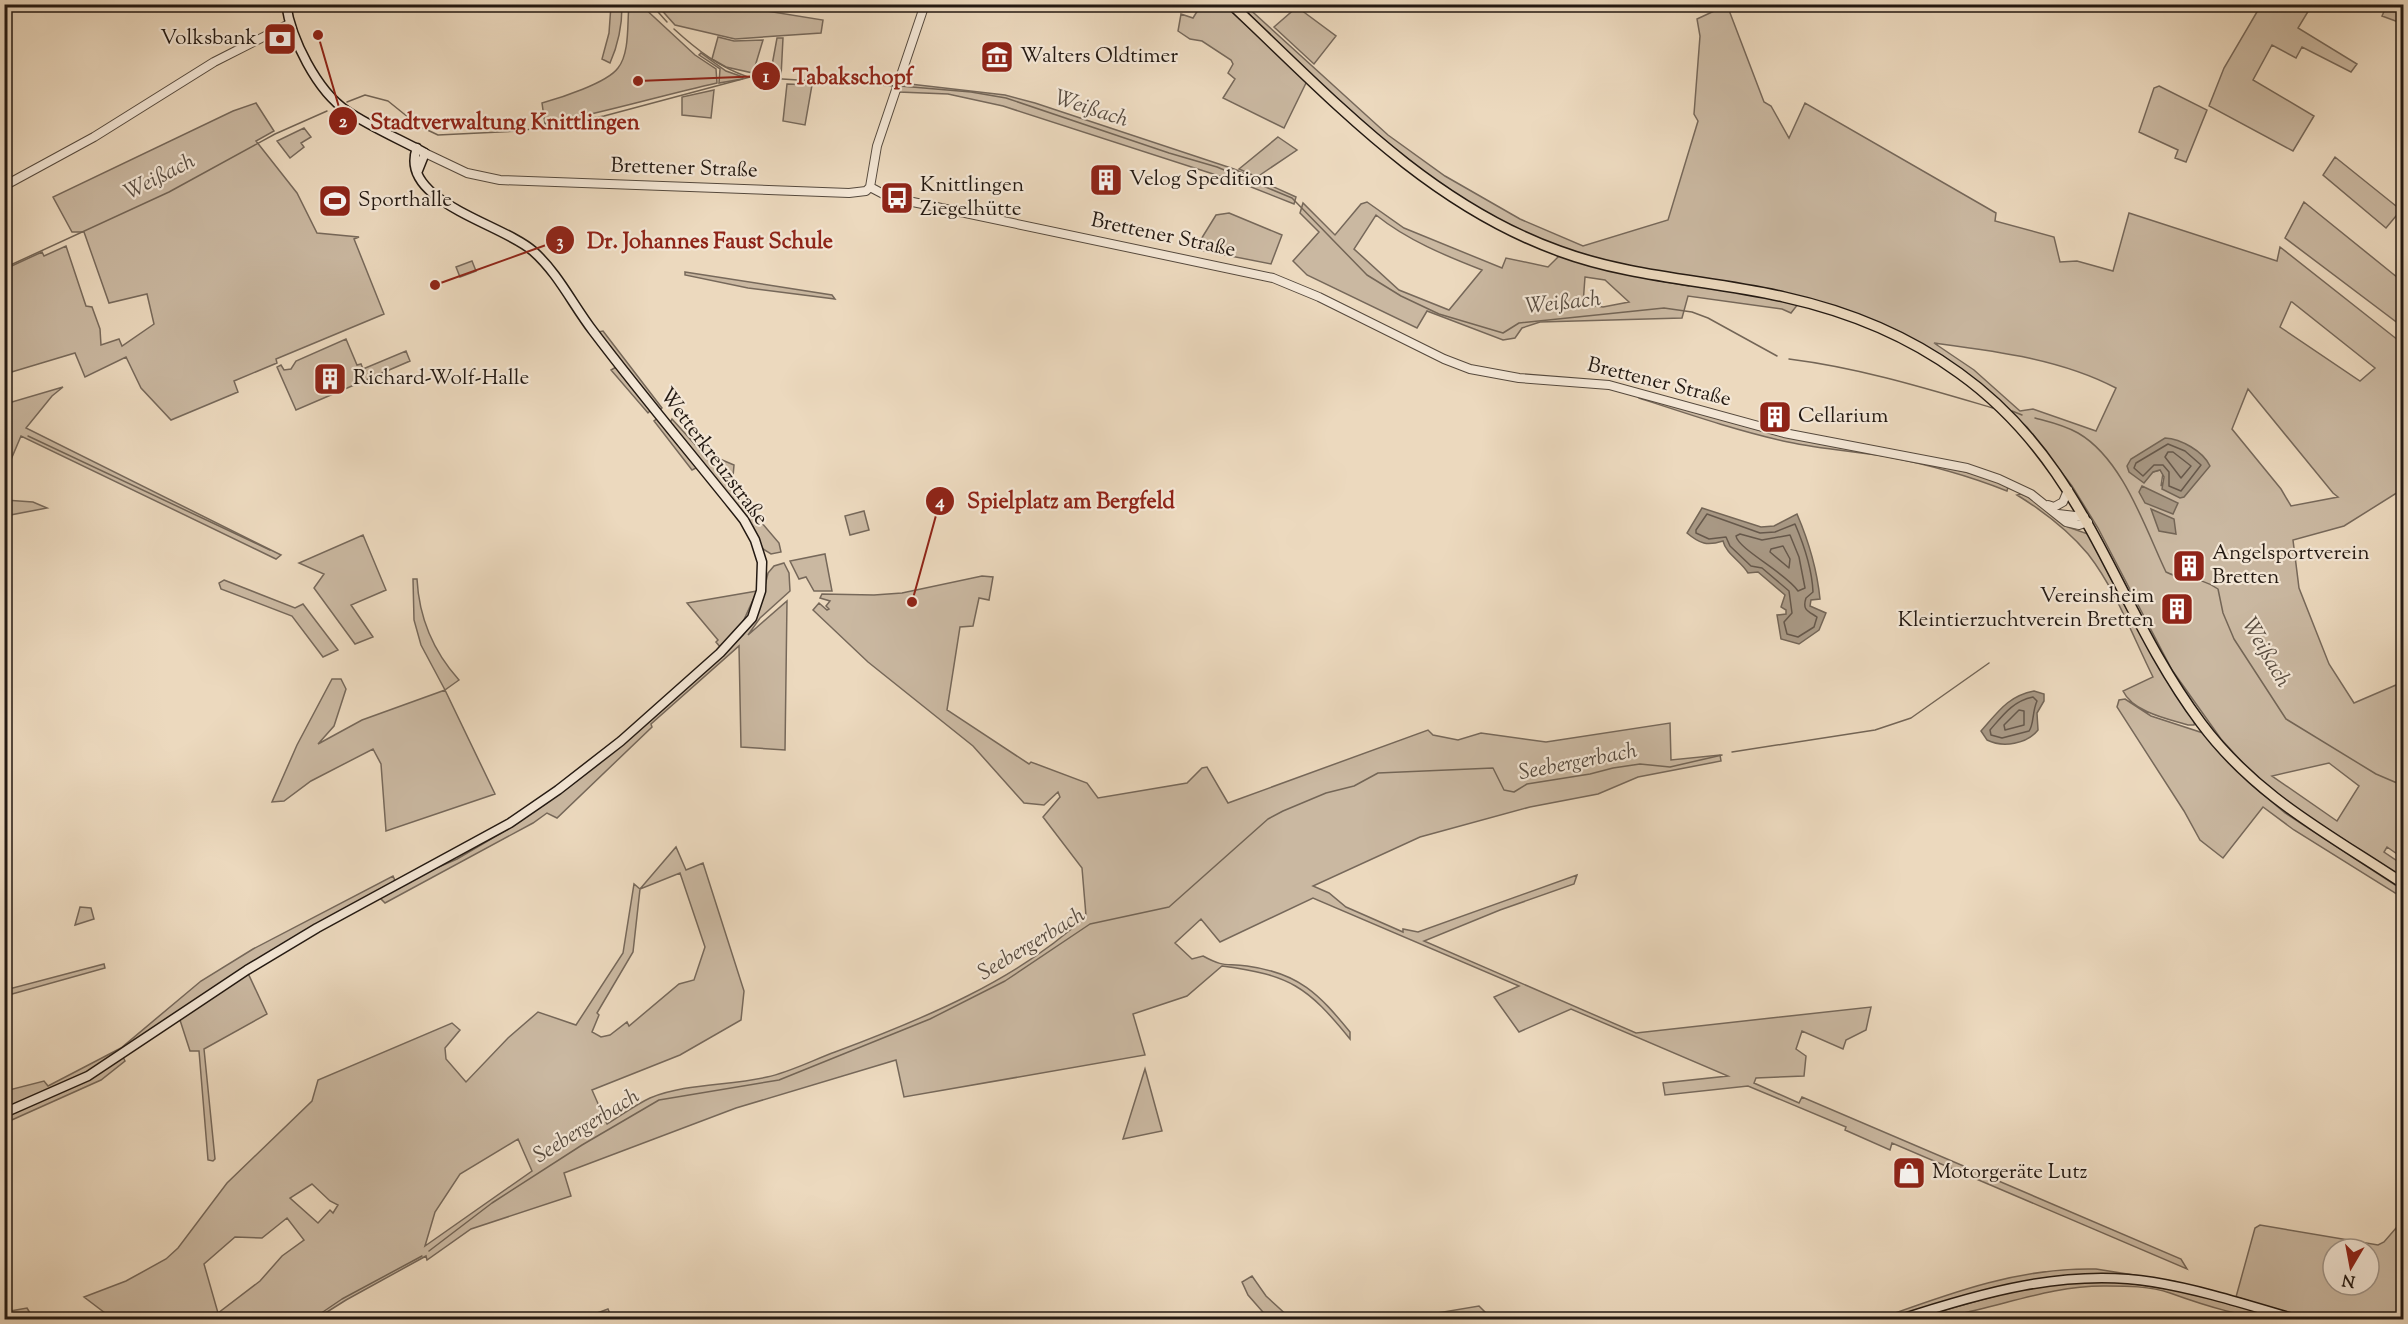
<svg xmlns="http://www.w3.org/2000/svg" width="2408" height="1324" font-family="'Sorts Mill Goudy',serif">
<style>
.green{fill:#cab8a1;stroke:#76685a;stroke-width:1.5;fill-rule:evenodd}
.water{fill:#a89884;stroke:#736556;stroke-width:1.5}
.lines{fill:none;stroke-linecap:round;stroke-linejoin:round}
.shore{stroke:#66584b;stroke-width:1.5}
.stream{stroke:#736556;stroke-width:1.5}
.tertiary-casing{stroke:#55493d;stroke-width:10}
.secondary-casing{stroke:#231912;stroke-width:11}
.primary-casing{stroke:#231912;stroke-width:12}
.tertiary{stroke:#f3e6d5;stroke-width:8}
.secondary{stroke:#f3e6d5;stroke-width:8}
.primary{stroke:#ecd9be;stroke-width:9}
.labels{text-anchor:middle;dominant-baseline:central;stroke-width:4.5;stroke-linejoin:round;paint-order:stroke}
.poi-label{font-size:21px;fill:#231912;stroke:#f3e6d5;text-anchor:start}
.street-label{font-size:21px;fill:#231912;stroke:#f3e6d5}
.water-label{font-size:22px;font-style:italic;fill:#584c40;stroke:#f3e6d5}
.leader{fill:none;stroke:#8f2418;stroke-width:2}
.callout-dot{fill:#8f2418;stroke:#f3e6d5;stroke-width:2}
.mark-label{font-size:18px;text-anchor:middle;font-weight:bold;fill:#fff}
.callout-label{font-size:22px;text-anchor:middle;font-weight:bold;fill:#8f2418;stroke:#f3e6d5;stroke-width:4.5;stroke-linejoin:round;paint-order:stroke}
</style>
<rect width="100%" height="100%" fill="#ecd9be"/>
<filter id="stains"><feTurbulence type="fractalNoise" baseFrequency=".00333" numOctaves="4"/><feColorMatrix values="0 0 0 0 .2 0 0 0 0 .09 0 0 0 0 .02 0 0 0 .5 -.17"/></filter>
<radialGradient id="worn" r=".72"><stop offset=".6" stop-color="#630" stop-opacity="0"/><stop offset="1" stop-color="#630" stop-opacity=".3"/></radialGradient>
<path class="green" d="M611,5l11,1c0,20 -4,39 -12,57l-8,-4 7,-26z
M629,5h12l54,50 21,14 1,14c-58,13 -114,30 -172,41l-3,-21c18,-5 65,-20 76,-35 12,-15 9,-45 11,-63z
M657,5h73l93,15 -2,13 -86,6 -60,-14z
M1201,5h23l83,76 -23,47 -61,-30 12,-19 -7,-6 5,-9 -2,-4 -29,-19 -12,-2 -12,-8 3,-17 12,4z
M1236,5h9l143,130 57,41 75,43 63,27 85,-26 30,-99 -4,-7 6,-78 -3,-17 30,-14 37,97 7,4 18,32 16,-35 191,110 -1,8 59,16 6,25 17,-1 36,10 16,-58 148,48 3,-14 123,97v145l-59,37 -51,14 6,48 30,76 25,39 49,-21v176l-16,-11 -3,5 19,13v13l-108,-70 -42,-34 -32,-35 -49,-69 -74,-142 -26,-42 -45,-59 -68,-59 -93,-46 -68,-18 -7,9 -9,-4 -94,-13 -6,22 -142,4 -18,6 -7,10 -12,2 -76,-29 -10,17 -110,-53 -14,-14 26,-29 -19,-19 3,-10 32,32 26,-31 6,-2 37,26 98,40 4,-10 42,9 12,-12c42,14 85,24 129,31l1,-8c-43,-8 -87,-15 -128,-30 -130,-45 -228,-152 -326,-243zM1376,215c31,25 70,41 106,55l-33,40 -50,-20 -45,-41zM1585,277l20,3 24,22 -26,5 -20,-3zM2291,302h1l83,66 -15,13 -80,-54zM1934,343c61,8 127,16 182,45l-20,43 -63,-22 -13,2 -46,-41zM2248,389l85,104 5,4 -47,9 -10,-17 -49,-60zM2189,446l-28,40 2,-13 -3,-3 -7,2zM2329,763l30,23 -22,35 -65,-45z
M2261,5h51l-14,23 59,36 -6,8 -49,-25 -6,11 -24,-13 -19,35 61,36 -21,35 -84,-45 15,-38z
M2387,5h16l-2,18 -19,-7z
M1297,7l39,29 -22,28 -40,-37z
M718,37l16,4 29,-1 -10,33 -27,-6 -14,-8z
M777,38h6l-2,39 -11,-1z
M701,53l25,18 17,6 -1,2 -23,4 1,-14 -21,-14z
M901,83l104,12 30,8 199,66 62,28 -2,7 -53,-21 -238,-77 -55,-12 -49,-2z
M787,84l25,1 -7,40 -22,-4z
M2159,86l48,24 -21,52 -11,-4 3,-8 -39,-18 15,-44z
M714,90l-3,28 -29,-3v-18z
M256,103l18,28 -18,10 41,52 20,40 42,4 -5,2 30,75 -108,45 1,4 -43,18 4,11 -67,28 -30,-32 -15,-31 -41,20 -10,-24 -70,21v-105l37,-17 2,4 22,-10 20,60 6,1 8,22 1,16 18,-6 3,7 32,-22 -7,-30 -38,9 -25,-71h-12l-19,-35 180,-86z
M304,128l7,9 -10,6 3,4 -14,11 -13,-17z
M1278,137l19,13 -40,27 -18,-8z
M2335,157l66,53 -15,18 -63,-53z
M2304,202l99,80v45l-118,-89z
M1229,213l53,22 -11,29 -76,-15 21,-34z
M472,261l4,10 -16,6 -4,-10z
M685,272l147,23 3,4 -87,-11 -63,-13z
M603,331l59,77 -2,2 -62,-78z
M346,339l11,26 4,-1 2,5 43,-18 4,10 -114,49 -19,-43 4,-2 3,5 7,-1 5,-8z
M616,367l35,43 -3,3 -37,-43z
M63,387l-11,9 -26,32 255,127 -5,4 -255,-123 -11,26 -5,24v-82z
M1639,396l134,38 189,37 34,9 12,7 -1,4c-40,-16 -81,-27 -123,-35 -32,-5 -64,-7 -96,-14 -50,-11 -100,-28 -149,-44z
M658,418l40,49 -6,3 -38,-49z
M672,419l29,32 33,14 -2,23 47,55 2,9 -10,2 -8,-5 -10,-22 -83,-104z
M2021,494l9,3 35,29 23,8 47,91 60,96 -1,4h-6c-20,-6 -55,-13 -65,-34l30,-14c-20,-40 -37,-87 -65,-123 -20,-24 -45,-43 -71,-59z
M5,500l28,2 14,6 -42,8z
M864,511l5,19 -19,5 -5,-19z
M363,535l23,55 -35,15 22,32 -18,7 -41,-56 10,-14 -25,-11z
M825,554l7,37h-18l-8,-14 -7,2 -9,-18z
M784,563l5,10 1,18 -30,27 -12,17 39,-34 -2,149 -44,-3 -2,-101 -88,78 1,3 -95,91 -10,-5 -14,10 -148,80 -7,-7 -131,75 20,43 -63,35 11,110 -2,2 -5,-1 -9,-109h-9l-11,-34 -57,38 3,6 -24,19 -96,43v-32l39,-10 4,5 73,-38 80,-67 52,-32 140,-73 4,9 60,-26 56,-33 34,-23 75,-60 121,-108 18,-32 7,-30 6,-7z
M982,576l11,1 -4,23 -10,-2 -6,28 -13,1 -13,83 82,54 2,-2 56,21 11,15 89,-15 15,-15 5,-1 21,36 200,-73 5,5 25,5 23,-7 65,9 124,-19 1,37 49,-5 1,6 -83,16 -40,17 -68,13 -110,30 -107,49 16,7 17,14 57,25v-3l15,3 159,-57 -3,9 -74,26 -76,31 212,92 235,-26 -5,23 -20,10 -3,9 -41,-18 -6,18 10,7 -2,20 -48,2 -2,5 45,20 3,-6 379,162 6,10 -295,-126 -2,7 -45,-20 1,-3 -98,-41 -83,9 -2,-12 65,-7 -157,-67 -52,23 -25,-35 25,-11 -206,-88 -93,44 -19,-23 -26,24 17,16 11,-3c22,12 22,7 44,10 52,7 72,28 103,66v7c-43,-53 -60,-64 -128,-73l-35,30 -54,18 12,41 -241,42 -8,-37 -160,48 -172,65 7,23 -100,33 -44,31 -1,-4 -80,44 -30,19h-203l-29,-22 42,-16 40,-22 12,-11 49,-65 85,-82 6,-21 134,-57 8,7 -15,18 1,11 20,23 42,-44 30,-26 38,13 47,-72 11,-69 6,5 36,-42 10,23 17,-7 41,128 -3,29 -61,35 -88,35 15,34c15,-9 28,-19 43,-26 36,-15 79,-12 117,-21 23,-5 46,-17 68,-25 86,-32 183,-72 251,-136l-4,-48 -39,-51 17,-20 -2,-5 -14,13 -20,-2 -51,-57 -105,-84 -55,-52 6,-7 8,7 2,-1 -3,-3 4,-5 -10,-3 2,-4 52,1 28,-2zM680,873l25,74 -11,33 -15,4 -50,42 -2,-4 -17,13 -9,2 -9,-5 7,-17 -2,-2 36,-61 7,-63zM518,1139l14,32 -107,75 10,-34 25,-38zM312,1184l18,17 8,4 -5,8 -3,-3 -12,13 -28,-25zM287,1218l17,22 -22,16 -22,25 -42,32 -14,-49 31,-27 27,1z
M413,579h4c2,39 16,72 42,101l-14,10 50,104 -109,37 -5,-67 -8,-15 -62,32 -27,20 -12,1 25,-57 35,-66h9l5,10 -12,37 -16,18 44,-24 83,-30 -24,-45 -7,-25z
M224,580l71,28 8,-4 35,46 -15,7 -31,-41 -71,-27 -2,-6z
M757,591l-15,33 -21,24 -5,-6 2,-2 -31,-37z
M2125,699l26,17 52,17 50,53 32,27 118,77v8l-109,-68 -31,-23 -40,51 -23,-18 -16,-29 -67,-104 2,-7z
M80,907l11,1 3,11 -19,6z
M104,964l1,4 -100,28v-6z
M1145,1069l17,62 -39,8z
M2403,1220v99h-96l-71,-22 19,-69 5,-3 118,20 6,-3zM2333,1249h36v36h-36z
M2096,1269l82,13 -36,-3 -118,6 -126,34 -22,1c72,-26 143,-53 220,-51z
M1252,1276l14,20 25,23h-22l-21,-24 -6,-13z
M2121,1282l67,10 97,27c-39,0 -79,-13 -115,-26 -20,-7 -44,-7 -64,-7 -68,-1 -130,33 -198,34l113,-31 46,-6z
M1479,1306l13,13h-66l-1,-4z
M27,1308l3,5 -13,6h-12v-7z
M608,1309l4,10h-31z"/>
<path class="water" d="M2165,438c16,1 38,13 45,28l-26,31 -4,1 -18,-9 2,-12 -4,-7 -7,2 -9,11 -15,-11 -2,-6 4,-7z
M2142,486l36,17 -5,11 -28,-11 -6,-11z
M1702,508l59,19 13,-1 23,-12c12,28 20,55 23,85l-9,1 -1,6 16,7 -7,17 -20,14 -18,-5 -4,-24 9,-1v-4l-5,-3 4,-12 -27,-23 -10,1c-7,-12 -22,-19 -25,-32 -16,5 -23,3 -36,-8z
M2151,509l23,10 2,15 -17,-3z
M2034,691l10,3v7l-7,12 1,17c-11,14 -35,18 -51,10l-6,-9c17,-19 27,-35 53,-40z"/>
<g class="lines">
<path class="shore" d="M2168,444l17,7 16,14 -20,26 -12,-5v-14l-6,-7h-9l-11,11 -9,-8 2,-5z
M2173,452l18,14 -10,12 -16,-21 3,-5z
M1707,514l53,19 15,-1 20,-8c9,21 17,45 18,68l-7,6c-4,12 2,13 11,19l-3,10 -16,10 -11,-3 -3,-12 8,-9 -3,-22 -27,-23 -11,-2 -21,-20 -4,-9 -17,2 -13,-6v-3z
M1740,534l22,6 28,-5 9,22 6,31 -7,3c-12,-18 -60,-42 -62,-55z
M1783,546l7,13 -1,9 -19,-16 1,-3z
M2033,697l4,4c-5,11 -3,24 -8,30l-27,7 -11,-3 -1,-5c13,-15 23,-29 43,-33z
M2019,710l5,1v14l-19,5 -1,-5z"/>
<path class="stream" d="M651,4l16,18
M674,29c23,21 45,38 74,48
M900,86l71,6 35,6 163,55 48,14 75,31 75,77 34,21 38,18 64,19 16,-10 145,-15 28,4 16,6 69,38
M347,102l18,-7 23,6 31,25 19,9 82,-4 84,-15 146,-39 145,9
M4,268l165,-76 106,-58 52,-23
M1789,359c71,9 136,29 204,49
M2012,411l10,4
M2035,418c15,4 29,7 43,15 45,26 67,95 88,139 19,10 32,3 52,17l5,24 11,26 52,80 90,55 28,12
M28,436l242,114
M1732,752l143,-22 36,-12 78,-55
M429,1251l63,-48 90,-58 77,-45 120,-20 151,-61 75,-38 85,-57 79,-17 99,-88 15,-8 43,-18 28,-7 24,-13 115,-5 11,22 10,2 13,-8 63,-10 23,-6 27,-4 30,3 52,-12
M311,1320l31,-21 80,-43"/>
<defs>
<path id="tertiary" d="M425,153l42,20 33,7 349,13 17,-2 4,-4
M4,186l90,-49 120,-75 75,-38
M870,187l19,10 384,81 46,19 125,62 26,10 49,9 90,7 175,48 183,35 32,11 32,15 35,28 13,3 9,-3
M870,187l7,-41 48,-142
M2048,505l6,2 9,-5 5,-12
M2058,514l26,3"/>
<path id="secondary" d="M286,4c5,35 31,87 61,107 24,16 52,28 78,42l-8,20
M4,1113l84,-37 159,-106 70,-42 193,-105 48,-33 63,-49 99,-88 32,-35 9,-27 1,-29 -7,-22 -11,-20c-50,-63 -102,-124 -151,-189 -20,-26 -35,-58 -60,-80 -30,-27 -136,-50 -116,-103
M1898,1320c82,-27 168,-52 255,-38 49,8 98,24 146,38"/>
<path id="primary" d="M1231,4c100,94 195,199 328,247 73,27 151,29 225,46 63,14 123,38 175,76 130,93 153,231 242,350 55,74 128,111 203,161"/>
</defs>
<use href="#tertiary" class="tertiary-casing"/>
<use href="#secondary" class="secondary-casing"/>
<use href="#primary" class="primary-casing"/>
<use href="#tertiary" class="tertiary"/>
<use href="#secondary" class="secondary"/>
<use href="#primary" class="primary"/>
</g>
<defs>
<symbol id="bank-square" viewBox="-11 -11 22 22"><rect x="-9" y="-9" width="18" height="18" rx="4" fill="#8f2418" stroke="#f3e6d5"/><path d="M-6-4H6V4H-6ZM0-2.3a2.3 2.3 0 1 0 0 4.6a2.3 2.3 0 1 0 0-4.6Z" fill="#fff"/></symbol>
<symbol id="museum-square" viewBox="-11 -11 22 22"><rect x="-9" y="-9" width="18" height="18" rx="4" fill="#8f2418" stroke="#f3e6d5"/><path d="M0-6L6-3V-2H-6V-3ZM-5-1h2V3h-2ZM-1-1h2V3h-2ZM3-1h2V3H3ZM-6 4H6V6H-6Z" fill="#fff"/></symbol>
<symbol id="building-square" viewBox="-11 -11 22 22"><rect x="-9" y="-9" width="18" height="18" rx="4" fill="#8f2418" stroke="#f3e6d5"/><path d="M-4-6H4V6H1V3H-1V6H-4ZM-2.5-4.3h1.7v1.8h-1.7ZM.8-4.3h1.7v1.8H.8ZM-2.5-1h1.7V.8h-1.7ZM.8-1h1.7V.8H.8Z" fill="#fff"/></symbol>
<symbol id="bus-square" viewBox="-11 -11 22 22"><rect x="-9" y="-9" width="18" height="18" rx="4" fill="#8f2418" stroke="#f3e6d5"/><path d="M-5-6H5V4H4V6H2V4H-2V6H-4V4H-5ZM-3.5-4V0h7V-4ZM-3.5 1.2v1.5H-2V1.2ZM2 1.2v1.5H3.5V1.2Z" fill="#fff"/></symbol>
<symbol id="stadium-square" viewBox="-11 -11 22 22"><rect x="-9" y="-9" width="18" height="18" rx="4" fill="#8f2418" stroke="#f3e6d5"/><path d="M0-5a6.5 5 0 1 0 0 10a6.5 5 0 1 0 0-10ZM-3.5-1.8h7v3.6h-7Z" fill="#fff"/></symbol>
<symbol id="shop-square" viewBox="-11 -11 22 22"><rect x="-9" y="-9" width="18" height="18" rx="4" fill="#8f2418" stroke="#f3e6d5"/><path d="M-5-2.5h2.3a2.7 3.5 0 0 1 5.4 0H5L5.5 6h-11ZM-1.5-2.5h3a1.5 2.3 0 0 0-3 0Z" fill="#fff"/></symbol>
</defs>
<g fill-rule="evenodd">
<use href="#bank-square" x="261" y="20" width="38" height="38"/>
<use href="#museum-square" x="978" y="38" width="38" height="38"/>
<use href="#building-square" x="1087" y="161" width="38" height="38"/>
<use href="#bus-square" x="878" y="179" width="38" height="38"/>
<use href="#stadium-square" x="316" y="182" width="38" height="38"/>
<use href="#building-square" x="311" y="360" width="38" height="38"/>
<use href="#building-square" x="1756" y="398" width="38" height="38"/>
<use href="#building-square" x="2170" y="547" width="38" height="38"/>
<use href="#building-square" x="2158" y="590" width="38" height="38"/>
<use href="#shop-square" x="1890" y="1154" width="38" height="38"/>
</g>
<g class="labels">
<g class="poi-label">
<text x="257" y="39" text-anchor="end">Volksbank</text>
<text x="1020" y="57">Walters Oldtimer</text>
<text x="1129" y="180">Velog Spedition</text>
<text x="920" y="186">Knittlingen<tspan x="920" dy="24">Ziegelhütte</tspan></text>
<text x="358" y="201">Sporthalle</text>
<text x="353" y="379">Richard-Wolf-Halle</text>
<text x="1798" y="417">Cellarium</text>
<text x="2212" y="554">Angelsportverein<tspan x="2212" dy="24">Bretten</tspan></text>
<text x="2154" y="597" text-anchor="end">Vereinsheim<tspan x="2154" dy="24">Kleintierzuchtverein Bretten</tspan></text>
<text x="1932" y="1173">Motorgeräte Lutz</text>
</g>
<g class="street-label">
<text transform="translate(684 169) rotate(2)">Brettener Straße</text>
<text transform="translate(1163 236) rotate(12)">Brettener Straße</text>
<text transform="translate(1659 383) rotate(14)">Brettener Straße</text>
<text transform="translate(713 457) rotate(53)">Wetterkreuzstraße</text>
</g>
<g class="water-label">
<text transform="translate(1091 110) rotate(18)">Weißach</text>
<text transform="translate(160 178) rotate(-27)">Weißach</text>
<text transform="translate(1563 304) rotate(-6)">Weißach</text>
<text transform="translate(2265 653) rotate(60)">Weißach</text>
<text transform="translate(1578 763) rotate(-11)">Seebergerbach</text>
<text transform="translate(1032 945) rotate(-31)">Seebergerbach</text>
<text transform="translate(587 1127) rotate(-32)">Seebergerbach</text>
</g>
</g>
<path class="leader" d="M638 81L766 76M318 35L343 121M435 285L560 240M912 602L940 501"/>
<g class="callout-dot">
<circle cx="638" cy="81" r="6"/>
<circle cx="318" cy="35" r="6"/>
<circle cx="435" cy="285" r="6"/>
<circle cx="912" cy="602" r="6"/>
<circle cx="766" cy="76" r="15"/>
<circle cx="343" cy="121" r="15"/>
<circle cx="560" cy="240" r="15"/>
<circle cx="940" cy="501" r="15"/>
</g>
<g class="mark-label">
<text x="766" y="82">1</text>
<text x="343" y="127">2</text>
<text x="560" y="247">3</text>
<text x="940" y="507">4</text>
</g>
<g class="callout-label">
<text x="853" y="84">Tabakschopf</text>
<text x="505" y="129">Stadtverwaltung Knittlingen</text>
<text x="710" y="248">Dr. Johannes Faust Schule</text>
<text x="1071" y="508">Spielplatz am Bergfeld</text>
</g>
<rect width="2408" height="1324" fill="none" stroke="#ecd9be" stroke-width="24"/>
<rect x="6" y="6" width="2396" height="1312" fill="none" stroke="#231912" stroke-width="3"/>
<rect x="12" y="12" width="2384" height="1300" fill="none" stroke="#231912" stroke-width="1.5"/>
<g transform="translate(2351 1267) rotate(190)"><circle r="28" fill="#f3e6d5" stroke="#a09487" stroke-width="1.5"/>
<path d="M0-4.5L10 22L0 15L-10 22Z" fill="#8f2418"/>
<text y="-9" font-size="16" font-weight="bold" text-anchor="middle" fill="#231912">N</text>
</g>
<rect width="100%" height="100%" filter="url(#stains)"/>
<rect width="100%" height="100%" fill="url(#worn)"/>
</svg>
